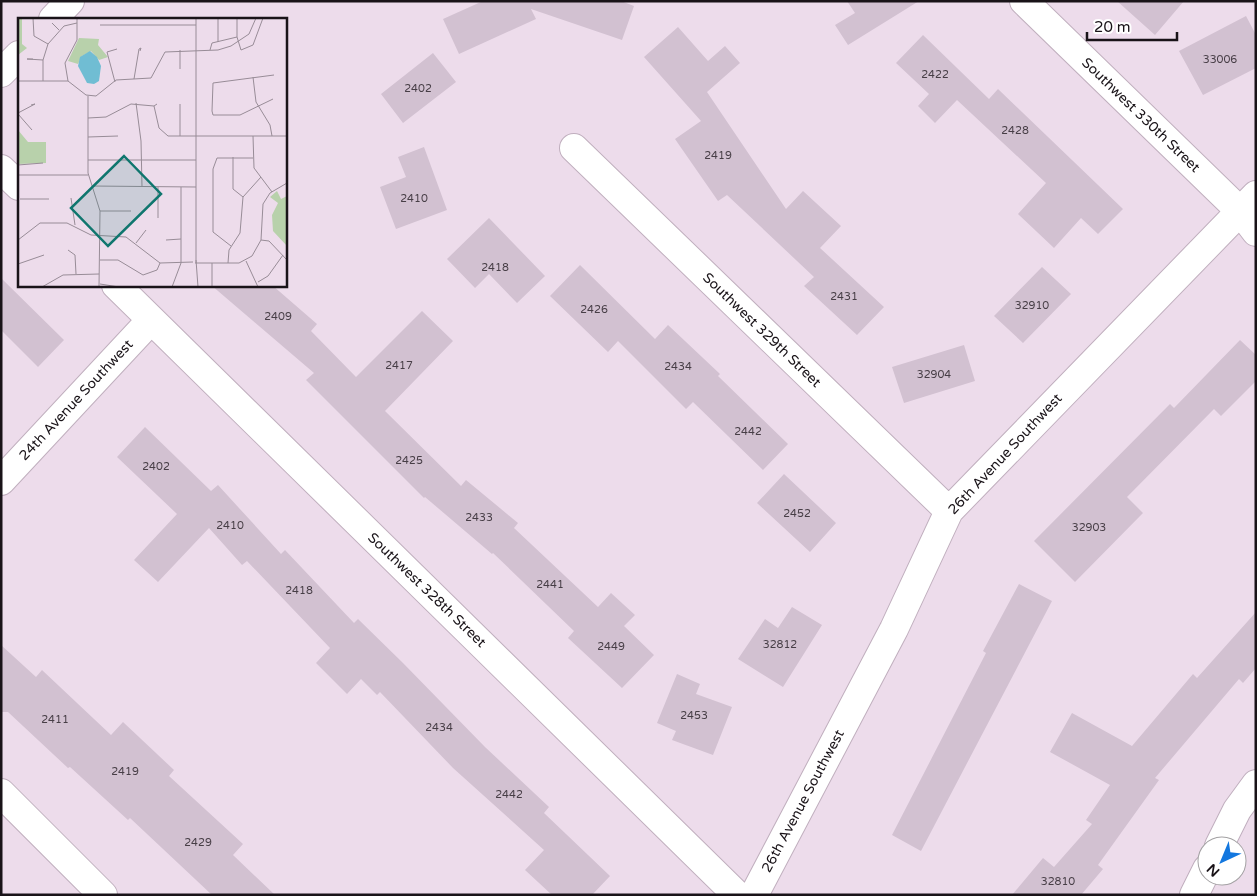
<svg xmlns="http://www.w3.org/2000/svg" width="1257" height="896" font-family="'Varela Round',sans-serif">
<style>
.building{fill:#d2c1d1}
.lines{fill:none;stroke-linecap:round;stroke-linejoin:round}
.minor-casing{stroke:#c0afbe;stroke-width:30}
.minor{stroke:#fff;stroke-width:28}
.labels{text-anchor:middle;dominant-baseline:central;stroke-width:4.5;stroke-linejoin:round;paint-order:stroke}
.number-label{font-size:11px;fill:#473e46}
.street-label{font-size:14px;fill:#191318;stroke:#fff}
.inset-road{fill:none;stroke:#988c97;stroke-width:1}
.view{fill:#0f766e;fill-opacity:0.15;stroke:#0f766e;stroke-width:2.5}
.inset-edge{fill:none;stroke:#191318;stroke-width:2.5}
</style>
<rect width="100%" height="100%" fill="#eddceb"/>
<path class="building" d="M483,1h138l13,5 -12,34 -91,-31 5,10 -77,35 -16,-35z
M847,1h72l-71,44 -13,-20 20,-12z
M1117,1h67l-29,34z
M1246,16l10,19v33l-53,27 -24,-44z
M678,27l30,34 17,-15 15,17 -33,29 79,117 17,-18 38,35 -21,22 64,59 -27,28 -53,-49 10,-9 -87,-82 -9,6 -43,-62 26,-18 -57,-64z
M923,35l66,64 9,-10 125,120 -25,25 -17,-16 -27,30 -36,-34 28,-31 -89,-83 -22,23 -17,-17 11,-12 -33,-31z
M433,53l23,29 -53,41 -22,-29z
M424,147l23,63 -51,19 -16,-42 26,-10 -8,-20z
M489,218l56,58 -28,27 -28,-29 -14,14 -28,-29z
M580,265l75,74 13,-14 52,49 -2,2 70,68 -25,26 -70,-68 -7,7 -68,-68 -10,11 -58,-56z
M1042,267l29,27 -48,49 -29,-27z
M1,278l63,62 -26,27 -37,-37z
M211,285h61l45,39 -6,7 45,46 66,-66 31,30 -68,70 76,75 5,-6 52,43 -4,5 84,79 13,-14 24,22 -11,11 30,29 -32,33 -54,-50 6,-7 -81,-78 -1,1 -67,-57 -1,1 -118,-118 8,-7z
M1240,340l16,15v26l-35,35 -7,-7 -87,88 16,16 -68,69 -41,-41 136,-137 4,4z
M964,345l11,36 -71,22 -12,-36z
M145,427l66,64 7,-6 63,69 4,-4 69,73 4,-4 45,44 82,84 64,60 -5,6 66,63 -18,19h-40l-27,-25 19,-20 -91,-82 -73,-76 -3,3 -16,-16 -14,15 -31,-31 14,-15 -83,-87 -5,4 -33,-37 -51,54 -24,-22 43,-46 -60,-57z
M784,474l52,49 -26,29 -53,-49z
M1019,584l33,17 -131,250 -29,-16 94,-182 -3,-2z
M792,607l30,18 -39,62 -45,-28 27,-40 13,9z
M1256,612v56l-13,15 -4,-4 -84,99 4,2 -61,85 5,4 -22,26h-69l31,-37 11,9 38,-43 -6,-4 24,-35 -60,-33 22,-39 60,33 61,-72 4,4z
M1,645l35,32 6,-7 69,65 12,-13 51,48 -5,6 74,68 -10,11 42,40h-63l-82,-77 -2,2 -58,-53 -2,1 -60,-56h-7z
M677,674l23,10 -4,10 36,13 -19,48 -41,-15 4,-9 -19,-8z"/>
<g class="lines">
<defs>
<path id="minor" d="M1024,1l216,210 16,21
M53,19l17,-18
M1,73l18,-18
M574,148l375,363
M1,169l18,17
M116,285l621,610
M1,481l150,-161
M1,793l102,102
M1219,846l18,-36 19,-26
M754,895l140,-266 55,-118 307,-316
M1194,895l13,-26"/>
</defs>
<use href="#minor" class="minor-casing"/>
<use href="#minor" class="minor"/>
</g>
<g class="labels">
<g class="number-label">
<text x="1220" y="59">33006</text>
<text x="935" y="74">2422</text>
<text x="418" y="88">2402</text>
<text x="1015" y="130">2428</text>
<text x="718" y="155">2419</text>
<text x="414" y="198">2410</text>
<text x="495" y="267">2418</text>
<text x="844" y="296">2431</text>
<text x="1032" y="305">32910</text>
<text x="594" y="309">2426</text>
<text x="278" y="316">2409</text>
<text x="399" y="365">2417</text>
<text x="678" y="366">2434</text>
<text x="934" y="374">32904</text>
<text x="748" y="431">2442</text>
<text x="409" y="460">2425</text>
<text x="156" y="466">2402</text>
<text x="797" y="513">2452</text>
<text x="479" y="517">2433</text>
<text x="230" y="525">2410</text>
<text x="1089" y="527">32903</text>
<text x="550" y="584">2441</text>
<text x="299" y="590">2418</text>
<text x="780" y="644">32812</text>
<text x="611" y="646">2449</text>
<text x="694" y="715">2453</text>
<text x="55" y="719">2411</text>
<text x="439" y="727">2434</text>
<text x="125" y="771">2419</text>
<text x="509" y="794">2442</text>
<text x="198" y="842">2429</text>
<text x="1058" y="881">32810</text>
</g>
<g class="street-label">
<text transform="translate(1141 115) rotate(44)">Southwest 330th Street</text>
<text transform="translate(762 330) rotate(44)">Southwest 329th Street</text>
<text transform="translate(76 400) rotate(-47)">24th Avenue Southwest</text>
<text transform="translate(1005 454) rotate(-47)">26th Avenue Southwest</text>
<text transform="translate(427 590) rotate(44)">Southwest 328th Street</text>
<text transform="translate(803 801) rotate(-62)">26th Avenue Southwest</text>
</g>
</g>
<g transform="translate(18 18)">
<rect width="269" height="269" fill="#eddceb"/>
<path d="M0,0h4v26l5,4 -9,7zM61,20l20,1 -1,6 10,12 -9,3 -8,-9 -9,5 -4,8 -10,-3zM0,112l10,12h18v21l-28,1zM259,173l4,8 6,-3v50l-14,-15 -1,-16 6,-12 -8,-6z" fill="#b8d1ab"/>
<path d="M72,33l7,6 4,9 -2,15 -5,3 -7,-1 -9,-17 2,-9z" fill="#70bdd3"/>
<path class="inset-road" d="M15,0l1,18 14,8M178,0v245M200,0v24M219,0v19l4,13 12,-5 10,-27M82,7h96M38,9l-4,-4 7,7M162,32v19M192,32l2,-7 25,-6M15,41h-6l16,1M235,59l3,25 14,23 2,11M116,61l5,-30 2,-1 -1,3M0,63h50l18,14 10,1 20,-16 35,-2 14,-26 53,-2 13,-4 18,-12 7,-16M25,63v-21l5,-16 16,-18 13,-3M50,63l-3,-18 12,-23v-22M97,64l-8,-30 10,-3M70,78v77l12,38 -1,76M255,81l-33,16h-27l-1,-4 1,-28 61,-8M118,85l5,38 1,46M139,86l-3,2 5,22 9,8h119M162,86v32M0,95l17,-9 -4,1M0,96l14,16M70,100l18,-1 25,-13 23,2M235,118l1,32 18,24M70,119l30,-1M215,139v32l10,8M199,140l-4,11v63l18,14M199,140h36M70,142h108M0,147l25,-2M0,157h70M74,168l104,1M140,169v31M53,180l4,27M2,181h29M82,193h31M0,222l22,-17h27l24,12 35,2 34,26 33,-1M148,222l15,-1M243,222l8,1 18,19M118,225l10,-13M50,232l7,5 1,19M82,242h18l25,15 14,-5 3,-7M178,242l2,27M228,243l12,26M177,245h44l13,-7 9,-16 2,-36 7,-11 17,-10M194,245v24M210,245l1,-13 11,-17 3,-36 18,-20M0,246l26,-9M240,264l10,-6 15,-21M82,266l19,3M24,269l21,-12 36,-1M154,269l9,-24v-76"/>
<path class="view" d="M106,138l37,38 -53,52 -37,-38z"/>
<rect width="269" height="269" class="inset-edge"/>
</g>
<rect width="1257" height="896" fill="none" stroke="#191318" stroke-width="5"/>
<g transform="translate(1222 861) rotate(224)"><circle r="24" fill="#ffffff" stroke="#a3a1a3"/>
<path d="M0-4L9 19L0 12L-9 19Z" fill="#1377df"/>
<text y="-8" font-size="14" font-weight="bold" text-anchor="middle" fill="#191318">N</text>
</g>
<path d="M1087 32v8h90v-8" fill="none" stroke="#191318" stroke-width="2.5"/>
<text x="1094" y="32" font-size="15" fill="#191318" stroke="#ffffff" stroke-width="4" paint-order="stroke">20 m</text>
</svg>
